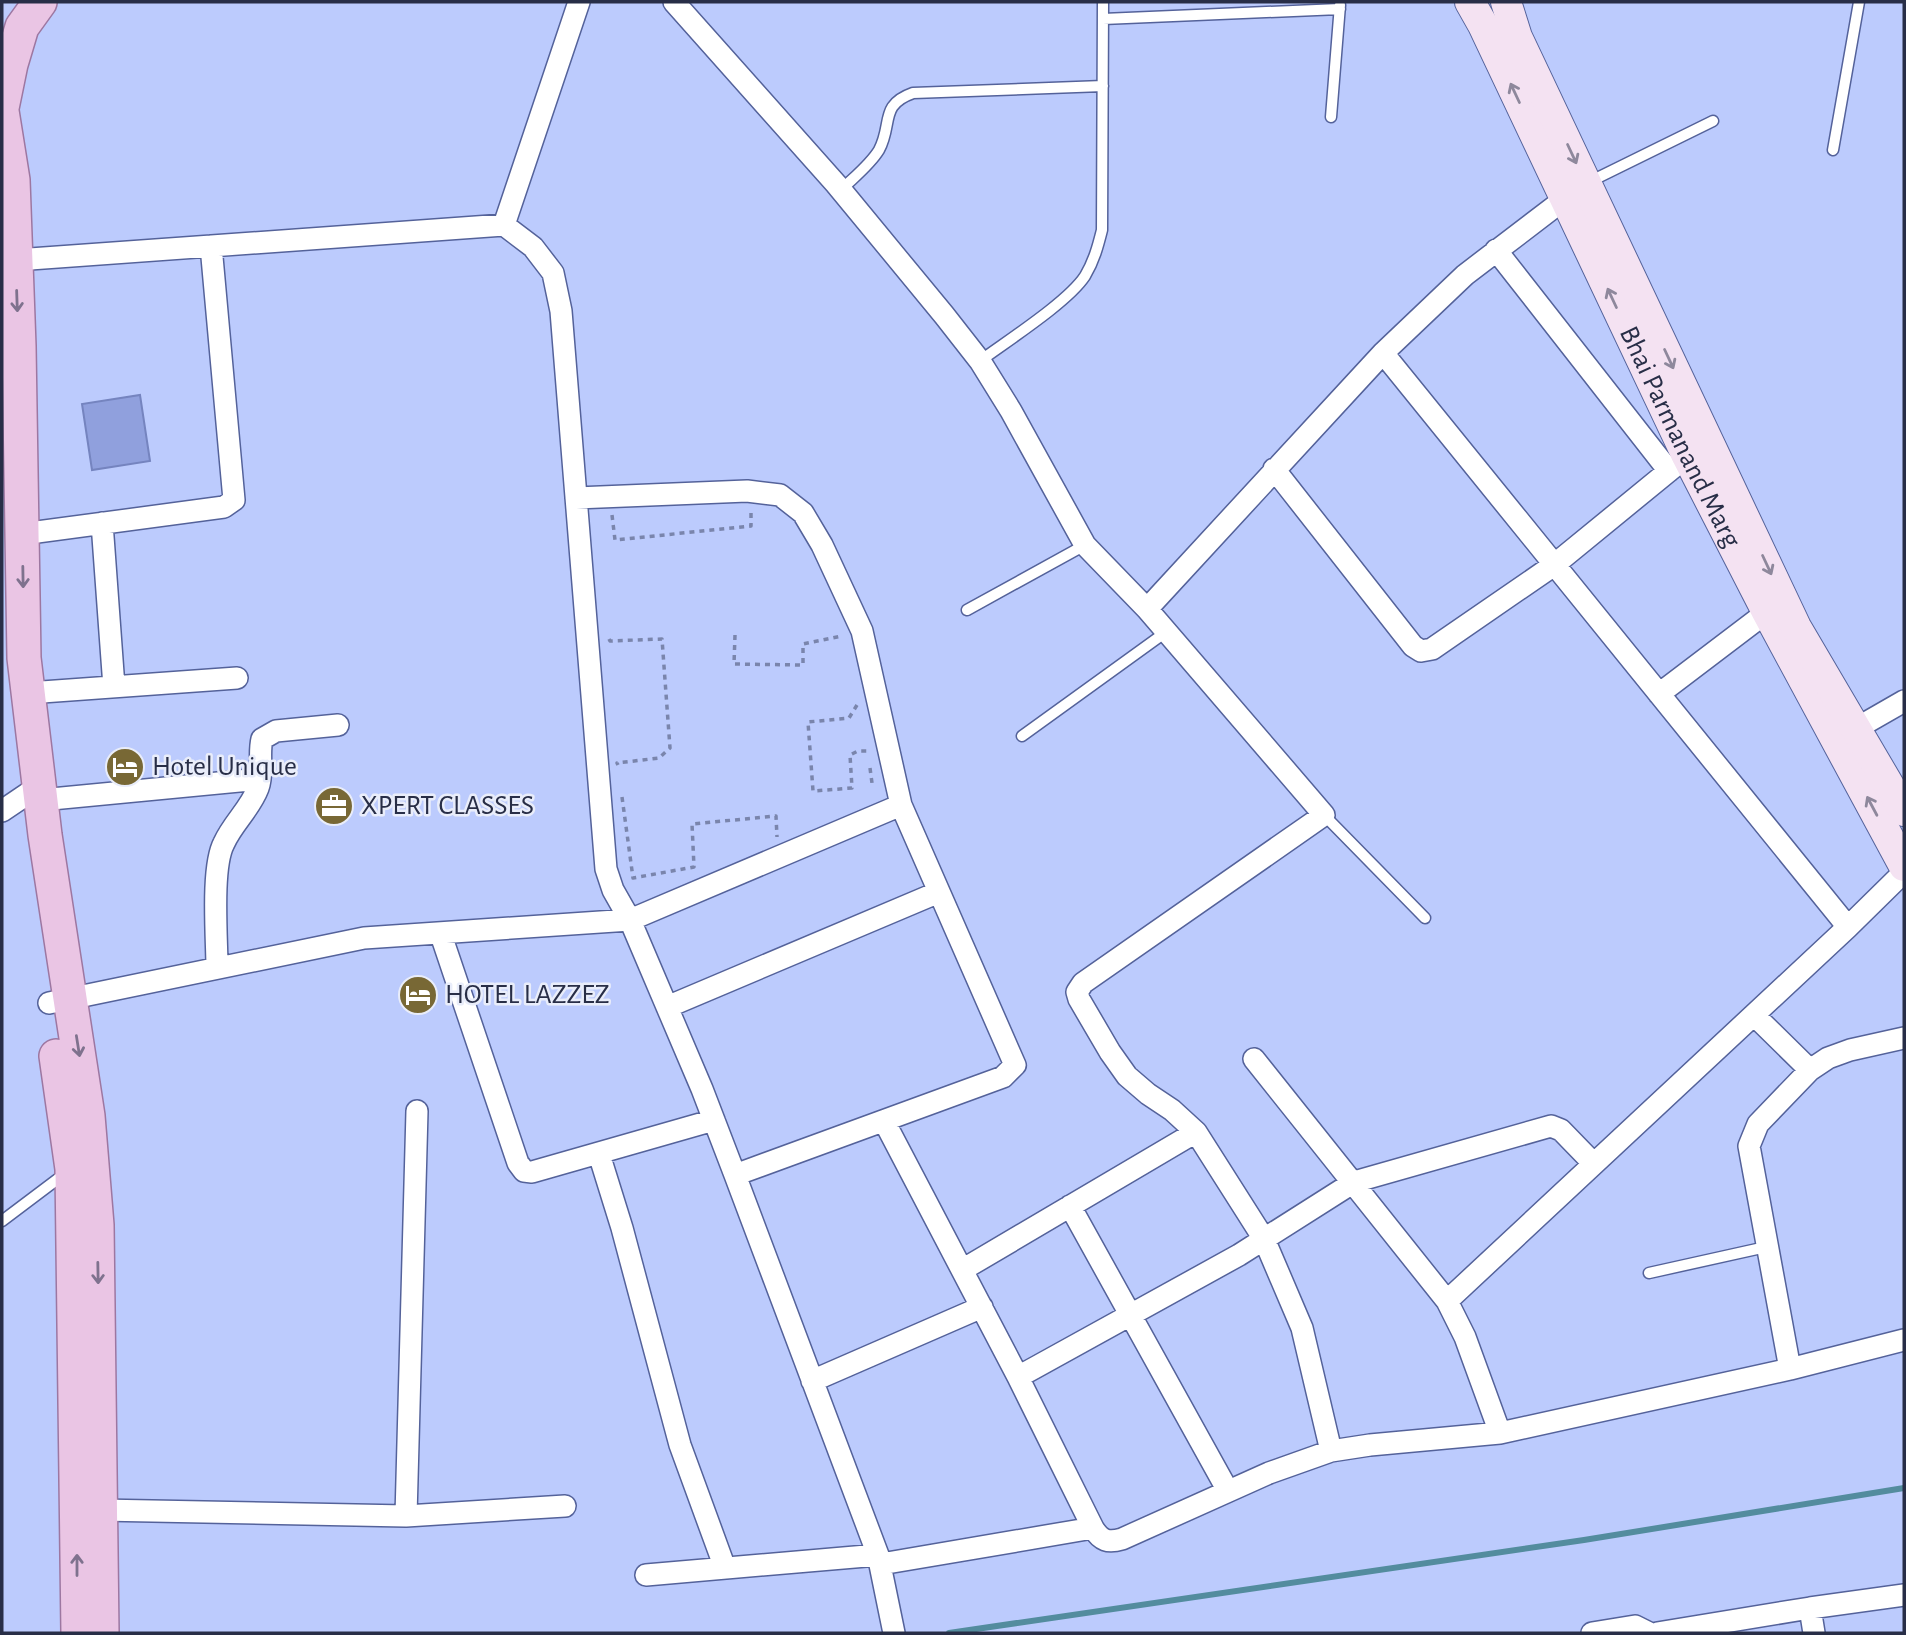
<svg xmlns="http://www.w3.org/2000/svg" width="1906" height="1635" font-family="'Alegreya Sans',sans-serif">
<style>
.lines{fill:none;stroke-linecap:round;stroke-linejoin:round}
.stream{stroke:#538c9e;stroke-width:6}
.building{fill:#90a0dd;stroke:#7584bf;stroke-width:2}
.lane-casing{stroke:#54629a;stroke-width:13}
.street-casing{stroke:#54629a;stroke-width:24}
.secondary-casing{stroke:#54629a;stroke-width:32}
.primary-casing{stroke:#9d77a1;stroke-width:36}
.path{stroke:#7a85ac;stroke-width:3.5;stroke-dasharray:5 5;stroke-linecap:butt}
.lane{stroke:#fff;stroke-width:10}
.street{stroke:#fff;stroke-width:21}
.secondary{stroke:#f4e2f2;stroke-width:30}
.primary{stroke:#eac5e4;stroke-width:33}
.oneway{stroke:#8e889c}
.oneway2{stroke:#7f728e}
.labels{text-anchor:middle;dominant-baseline:central;stroke-width:5;stroke-linejoin:round;paint-order:stroke}
.street-label{font-size:28px;fill:#282e47;stroke:#e9edfa}
.poi-label{font-size:28px;fill:#282e47;stroke:#e9edfa;text-anchor:start}
</style>
<rect width="100%" height="100%" fill="#bccbfd"/>
<g class="lines">
<path class="stream" d="M949,1633l635,-93 320,-52"/>
</g>
<path class="building" d="M140,395l10,66 -58,9 -10,-66z"/>
<g class="lines">
<defs>
<path id="lane" d="M1103,19l237,-10
M1331,117l9,-112
M1833,150l26,-148
M1589,182l124,-61
M841,190c12,-12 29,-25 38,-40 14,-26 0,-45 34,-57l190,-7
M980,361c27,-20 88,-59 105,-85 9,-15 13,-30 17,-46l1,-228
M967,610l118,-65
M1022,736l144,-104
M1324,815l101,103
M2,1221l65,-49
M1649,1273l117,-26"/>
<path id="street" d="M674,2l162,182 108,131 36,46 31,50 74,134 62,64 236,-256 82,-78 110,-84
M504,225l75,-223
M1496,250l173,221
M16,260l488,-35 29,22 20,26 8,38 45,558 7,21 17,30 72,169 33,86 143,380 16,78
M1383,353l465,574
M1274,469l139,177 8,5 11,-2 122,-84 143,-117
M576,498l171,-7 33,4 23,18 19,32 40,86 39,174 114,260 -12,12 -268,98
M102,523l12,164
M22,534l202,-27 10,-7 -23,-254
M1147,609l177,206 -241,168 -6,9 2,7 31,53 17,24 21,18 24,16 24,22 68,107 38,89 29,123
M28,693l209,-15
M1659,694l108,-82
M1857,728l47,-27
M41,800l219,-21
M2,811l37,-25
M441,935l77,228 6,8 8,1 182,-52
M217,968c0,-29 -6,-101 7,-125 9,-20 26,-34 34,-55 6,-16 0,-33 4,-49l14,-8 62,-6
M49,1003l315,-65 266,-18 271,-115
M667,1007l272,-115
M1754,1015l56,55
M1904,1038l-54,12 -22,8 -18,12 -52,54 -9,22 41,223 114,-29
M1254,1059l193,242 18,36 35,96
M884,1121l134,256 75,151
M599,1154l23,74 58,217 45,123
M1070,1206l158,285
M962,1270l234,-138
M1447,1301l401,-374 56,-55
M1018,1377l221,-122 115,-73 197,-56 10,4 33,34
M812,1381l170,-74
M100,1510l306,6 159,-10
M406,1516l11,-405
M881,1564l212,-36c8,13 15,15 29,11l147,-66 62,-22 39,-6 130,-12 290,-64
M646,1575l232,-20
M1810,1608l4,25
M1592,1633l43,-7 14,7
M1657,1633l153,-25 94,-13"/>
<g id="secondary">
<path id="s1" d="M1470,2l13,23 204,431 80,156 137,254"/>
<path d="M1506,2l11,35 279,590 108,184"/>
</g>
<path id="primary" d="M2,108l9,-44 11,-37 18,-25
M2,111l11,69 6,166 5,312 21,177 43,281 9,109 5,408
M56,1056l16,113 6,464"/>
</defs>
<use href="#lane" class="lane-casing"/>
<use href="#street" class="street-casing"/>
<use href="#secondary" class="secondary-casing"/>
<use href="#primary" class="primary-casing"/>
<path class="path" d="M612,515l3,25 136,-14v-16
M735,635l-1,29 69,1v-21l39,-8
M609,639l1,2 52,-2 8,109 -11,10 -42,5 1,2
M857,705l-8,13 -41,4 5,69 39,-3 -2,-33 8,-4h11v2
M870,768l2,15
M622,797l11,81 61,-11 -2,-43 84,-8 1,21"/>
<use href="#lane" class="lane"/>
<use href="#street" class="street"/>
<use href="#secondary" class="secondary"/>
<use href="#primary" class="primary"/>
</g>
<defs><path id="oneway-shaft" d="M-6 0H5M1.5-3L5.5 0L1.5 3" fill="none" stroke-width="1.6" stroke-linecap="round" stroke-linejoin="round" transform="scale(1.75)"/></defs>
<g class="oneway">
<use href="#oneway-shaft" transform="translate(1515 93) rotate(-115)"/>
<use href="#oneway-shaft" transform="translate(1572 154) rotate(65)"/>
<use href="#oneway-shaft" transform="translate(1612 298) rotate(-115)"/>
<use href="#oneway-shaft" transform="translate(1669 359) rotate(65)"/>
<use href="#oneway-shaft" transform="translate(1767 565) rotate(65)"/>
<use href="#oneway-shaft" transform="translate(1872 806) rotate(-118)"/>
</g>
<g class="oneway2">
<use href="#oneway-shaft" transform="translate(17 301) rotate(88)"/>
<use href="#oneway-shaft" transform="translate(23 577) rotate(89)"/>
<use href="#oneway-shaft" transform="translate(78 1046) rotate(81)"/>
<use href="#oneway-shaft" transform="translate(98 1273) rotate(89)"/>
<use href="#oneway-shaft" transform="translate(77 1565) rotate(-90)"/>
</g>
<defs>
<symbol id="hotel-disc" viewBox="-11 -11 22 22"><circle r="9.5" fill="#786835" stroke="#e9edfa"/><path d="M-6-4.5h1.5V1H6V5H4.5V3h-9V5H-6ZM-4 0a1.8 1.8 0 1 1 3.6 0ZM.5 0V-2.5h3Q6-2.5 6 0Z" fill="#fff"/></symbol>
<symbol id="office-disc" viewBox="-11 -11 22 22"><circle r="9.5" fill="#786835" stroke="#e9edfa"/><path d="M-6-3h4V-5.5h4V-3h4V5H-6ZM-1-4.5V-3h2v-1.5ZM-6 0V1H6V0Z" fill="#fff"/></symbol>
</defs>
<g fill-rule="evenodd">
<use href="#hotel-disc" x="103" y="745" width="44" height="44"/>
<use href="#office-disc" x="312" y="784" width="44" height="44"/>
<use href="#hotel-disc" x="396" y="973" width="44" height="44"/>
</g>
<g class="labels">
<g class="street-label">
<text stroke="none"><textPath href="#s1" startOffset="483">Bhai Parmanand Marg</textPath></text>
</g>
<g class="poi-label">
<text x="152" y="767">Hotel Unique</text>
<text x="361" y="806">XPERT CLASSES</text>
<text x="445" y="995">HOTEL LAZZEZ</text>
</g>
</g>
<rect width="1906" height="1635" fill="none" stroke="#282e47" stroke-width="7"/>
</svg>
